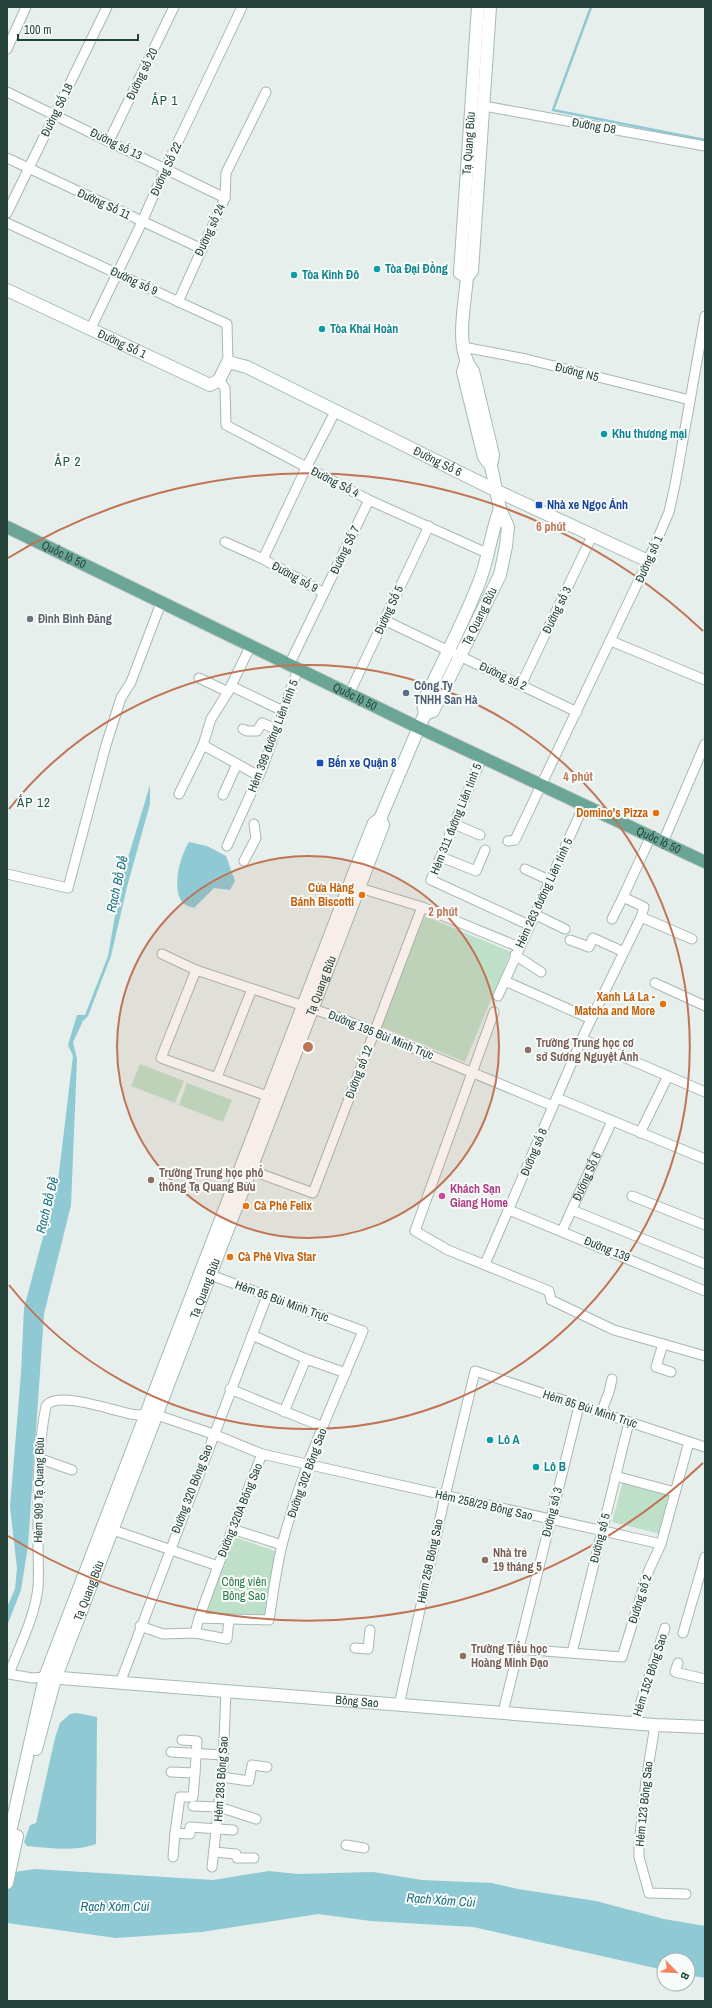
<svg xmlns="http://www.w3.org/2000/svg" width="712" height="2008" font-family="'Archivo Narrow',sans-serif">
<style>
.green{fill:#bfe0c8}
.water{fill:#8ec9d4}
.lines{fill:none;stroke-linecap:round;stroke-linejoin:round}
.stream{stroke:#8ec9d4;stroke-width:2.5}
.street-casing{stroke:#a8b8b2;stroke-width:11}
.secondary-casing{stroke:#a4bbb3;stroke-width:14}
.primary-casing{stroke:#c2cac8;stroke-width:14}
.street{stroke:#fff;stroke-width:9}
.secondary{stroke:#fff;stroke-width:12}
.primary{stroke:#6aa596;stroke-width:12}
.ring{fill:none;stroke:#c07456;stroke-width:2}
.culture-dot{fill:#0f9aa8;stroke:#f7fbf9;stroke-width:1.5}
.transit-dot{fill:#1a4fb4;stroke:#f7fbf9;stroke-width:1.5}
.worship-dot{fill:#6b7280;stroke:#f7fbf9;stroke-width:1.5}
.service-dot{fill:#5c6f8a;stroke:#f7fbf9;stroke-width:1.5}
.food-dot{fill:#e8710a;stroke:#f7fbf9;stroke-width:1.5}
.education-dot{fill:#8d6e63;stroke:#f7fbf9;stroke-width:1.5}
.hotel-dot{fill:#d1479c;stroke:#f7fbf9;stroke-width:1.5}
.labels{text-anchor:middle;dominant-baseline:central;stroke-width:4;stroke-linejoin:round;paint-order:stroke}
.street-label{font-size:12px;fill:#24423a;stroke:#f7fbf9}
.culture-label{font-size:12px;font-weight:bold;fill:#0d838f;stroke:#f7fbf9;text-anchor:start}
.transit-label{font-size:12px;font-weight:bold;fill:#164399;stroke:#f7fbf9;text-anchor:start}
.worship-label{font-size:12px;font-weight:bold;fill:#5b616d;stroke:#f7fbf9;text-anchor:start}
.service-label{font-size:12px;font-weight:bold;fill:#4e5e75;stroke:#f7fbf9;text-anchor:start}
.food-label{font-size:12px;font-weight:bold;fill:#c56008;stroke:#f7fbf9;text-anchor:end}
.education-label{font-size:12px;font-weight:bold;fill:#785e54;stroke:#f7fbf9;text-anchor:start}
.hotel-label{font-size:12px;font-weight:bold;fill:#b23c85;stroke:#f7fbf9;text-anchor:start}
.park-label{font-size:12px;fill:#2d7a4b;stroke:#f7fbf9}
.neighbourhood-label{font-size:13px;letter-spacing:1px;fill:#1f5548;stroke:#f7fbf9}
.water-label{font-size:13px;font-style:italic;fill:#1c6f80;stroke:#f7fbf9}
.centre{fill:#c07456;stroke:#f7fbf9;stroke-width:2}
.ring-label{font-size:12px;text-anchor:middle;font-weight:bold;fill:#c07456;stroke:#f7fbf9;stroke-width:4;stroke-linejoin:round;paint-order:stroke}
</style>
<rect width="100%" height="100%" fill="#e6efeb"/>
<path class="green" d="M425,916l86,36 -46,110 -86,-36z
M140,1064l44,17 -9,22 -44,-17z
M187,1083l45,17 -9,22 -44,-17z
M623,1481l48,13 -11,40 -48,-12z
M234,1537l44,15 -13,66 -59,-3z"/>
<path class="water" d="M150,785v19l-23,83 -16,69 -23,60 -5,5 -10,21 4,17 -6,146 -27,109 -16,232 -7,44 -14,36v-19l8,-18 2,-21 -7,-61 11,-134 3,-65 34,-127 15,-125 -5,-11 9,-30h8l23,-59 13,-75z
M189,842l18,4 19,10 9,25 -5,9 -16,-2 -20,20c-3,-1 -9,-3 -11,-5 -12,-14 -3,-47 6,-61z
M77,1713l20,4 -1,127c-22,8 -46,4 -69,2l-3,-4 6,-17 6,-2 19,-85 5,-15 10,-9z
M35,1869l178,11 56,-9 29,3 75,-2 49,8 70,3 26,6 78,12 68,18 41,7v52l-17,-3v-15h-24v10l-191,-43 -102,-6 -53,-7 -116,18 -86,6 -109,-15v-50z"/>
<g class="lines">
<path class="stream" d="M591,7l-38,103 152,30"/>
<defs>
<g id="street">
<path d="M7,49l19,-42"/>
<path d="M7,92l218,106"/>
<path d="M484,106l221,40"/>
<path d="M109,141l65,-134"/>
<path d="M7,158l195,91"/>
<path d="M7,213l100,-206"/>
<path d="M7,223l220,101 1,38"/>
<path d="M178,302l47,-104 1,-25 40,-81"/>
<path d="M90,330l52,-108 23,-53 77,-162"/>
<path d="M463,347l63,12 164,41"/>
<path d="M219,380l6,8 1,37 143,75 120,54"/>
<path d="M225,542l38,17"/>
<path d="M324,593l-61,-34 43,-91 30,-58"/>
<path d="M384,620l193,92"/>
<path d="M611,641l94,39"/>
<path d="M289,665l80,-165"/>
<path d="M199,678l29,14"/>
<path d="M521,685l72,-151"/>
<path d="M231,686l52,25"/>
<path d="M349,694l80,-168"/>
<path d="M243,729l4,2h10l5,-8 14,6"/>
<path d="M203,745l56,31"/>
<path d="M482,757l-51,123 98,45"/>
<path d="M179,794l24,-49 8,-26 17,-27 23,-47"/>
<path d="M223,795l14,-31"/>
<path d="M454,824l26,11"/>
<path d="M508,841l7,-1 133,-279 21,-49 6,-27 30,-169"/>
<path d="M663,842l42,-98"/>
<path d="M227,846l35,-77 36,-100"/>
<path d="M441,857l35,14 9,-21"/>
<path d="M244,861l12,-23 -2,-14"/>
<path d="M525,869l24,11"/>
<path d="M7,874l61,14 38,-143 15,-47 10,-16 30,-79"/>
<path d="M360,888l62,19 97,40"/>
<path d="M534,914l31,15"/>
<path d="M641,917l51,22"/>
<path d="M612,919l11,-22"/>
<path d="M570,940l19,7 4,-9 31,14"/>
<path d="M162,954l34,16 144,48 213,88"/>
<path d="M515,955l26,17"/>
<path d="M196,970l-35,88 106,38"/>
<path d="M505,981l86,38"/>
<path d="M655,983l50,23"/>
<path d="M498,996l86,-191"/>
<path d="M494,1012l-79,219 33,19 101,41 2,9 63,30 91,26"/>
<path d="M582,1039l123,53"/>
<path d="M217,1077l35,-88"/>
<path d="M557,1098l148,61"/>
<path d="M640,1133l28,-57"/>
<path d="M250,1170l63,23 109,-286"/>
<path d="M632,1196l73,29"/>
<path d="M509,1210l196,81"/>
<path d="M572,1210l133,54"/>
<path id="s1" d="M562,1231l50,-110"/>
<path d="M485,1264l100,-232 56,-115 3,-10 -21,-10 28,-61"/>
<path d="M252,1335l54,24 40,14"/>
<path d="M663,1344l-7,23 15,5"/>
<path d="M230,1389l93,38"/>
<path d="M284,1412l22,-53"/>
<path d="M601,1413l8,-21 3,-13"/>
<path d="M157,1415l56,19 49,20 399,90"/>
<path d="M41,1459l31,11"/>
<path d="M615,1476l60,16"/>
<path d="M232,1529l50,16"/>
<path d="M113,1530l105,36"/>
<path d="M199,1618l70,2c4,-25 7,-50 13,-75 19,-74 52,-144 81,-214l-158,-58"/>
<path d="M140,1626l23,8 32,-1 32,6 2,-20"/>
<path d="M195,1633l4,-15 19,-52 44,-112"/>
<path d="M683,1633l22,-76"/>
<path d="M355,1648l13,1 2,-19"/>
<path d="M519,1649l103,8 27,-87 12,-26 28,-102"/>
<path d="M572,1653l57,-231"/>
<path d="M678,1663l-3,9 30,7"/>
<path d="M45,1677l-13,1 -23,-4c10,-27 26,-57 29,-87 1,-15 0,-30 0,-45 0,-46 -1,-91 8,-136 11,-16 68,5 85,8 5,1 10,1 15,1"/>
<path d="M120,1683l147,-387"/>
<path d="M399,1705l46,-209 30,-125 230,76"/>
<path d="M503,1712l76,-306"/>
<path d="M634,1723l31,-95"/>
<path d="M655,1725l-9,56 -7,63v13l10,36 37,1"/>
<path d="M171,1752l52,3"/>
<path d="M171,1772l24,1 2,-32 -15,-1"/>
<path d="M195,1773l-2,24h-13l-5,36 15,1v-7l43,3"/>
<path d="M222,1777l27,4 3,-16 15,2"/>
<path d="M193,1806l26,1 37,12"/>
<path d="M346,1845l18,3"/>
<path d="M214,1852l22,2 1,4h17"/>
<path d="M173,1857l2,-24"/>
<path d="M212,1867l11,-101 3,-76"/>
</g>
<g id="secondary">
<path d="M490,7l-18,264 -5,6c-2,27 -13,73 6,94l20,84 -2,11"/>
<path id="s2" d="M467,277l-7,-4 18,-266"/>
<path id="s3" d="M7,290l203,95 9,-5 9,-18 19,5 250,124 151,70"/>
<path id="s4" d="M425,714l8,-3 67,-136 6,-29 2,-19 -8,-18 -9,-43 -7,-9 -21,-85 3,-9"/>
<path id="s5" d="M48,1677l607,48 50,2"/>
<path id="s6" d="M36,1749l19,-70 328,-854 -3,-6"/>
<path d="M7,1846l38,-169 311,-809 18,-45 6,-4 39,-92 6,-13 -2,-11c19,-40 41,-81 57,-123 9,-24 11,-48 20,-71"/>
<path d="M7,1883l10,-47"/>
</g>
<g id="primary">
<path id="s7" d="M7,527l400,195 298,140"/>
</g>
</defs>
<use href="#street" class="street-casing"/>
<use href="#secondary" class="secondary-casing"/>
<use href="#primary" class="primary-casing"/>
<use href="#street" class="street"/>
<use href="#secondary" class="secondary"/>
<use href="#primary" class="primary"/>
</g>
<circle cx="308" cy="1047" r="191" fill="#c07456" fill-opacity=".12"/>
<g class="ring">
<circle cx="308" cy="1047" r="191"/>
<path d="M9 809A382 382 0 1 1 9 1285"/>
<path d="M703 1463A574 574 0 0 1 8 1536M8 558A574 574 0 0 1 703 631"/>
</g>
<g class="culture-dot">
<circle cx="377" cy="269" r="4"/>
<circle cx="294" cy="275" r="4"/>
<circle cx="322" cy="329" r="4"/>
<circle cx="604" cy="434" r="4"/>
<circle cx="490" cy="1440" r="4"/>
<circle cx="536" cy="1467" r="4"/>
</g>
<g class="transit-dot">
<rect x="535" y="501" width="8" height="8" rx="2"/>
<rect x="316" y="759" width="8" height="8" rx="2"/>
</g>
<circle class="worship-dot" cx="30" cy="619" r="4"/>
<circle class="service-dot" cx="406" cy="693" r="4"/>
<g class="food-dot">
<circle cx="656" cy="813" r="4"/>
<circle cx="362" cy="895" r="4"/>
<circle cx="663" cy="1004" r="4"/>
<circle cx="246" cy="1206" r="4"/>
<circle cx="230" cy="1257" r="4"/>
</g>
<g class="education-dot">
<circle cx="528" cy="1050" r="4"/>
<circle cx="151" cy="1180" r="4"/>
<circle cx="485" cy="1560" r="4"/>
<circle cx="463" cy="1656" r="4"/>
</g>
<circle class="hotel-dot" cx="442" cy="1196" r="4"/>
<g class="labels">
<g class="street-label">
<text transform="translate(142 74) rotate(-64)">Đường số 20</text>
<text transform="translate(57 110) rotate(-64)">Đường Số 18</text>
<text transform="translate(594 126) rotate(10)">Đường D8</text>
<text transform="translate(116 144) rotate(26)">Đường số 13</text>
<text stroke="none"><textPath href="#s2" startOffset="138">Tạ Quang Bửu</textPath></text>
<text transform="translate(166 169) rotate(-65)">Đường Số 22</text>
<text transform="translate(104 204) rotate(25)">Đường Số 11</text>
<text transform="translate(210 230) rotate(-65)">Đường số 24</text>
<text transform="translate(134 281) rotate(25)">Đường số 9</text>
<text stroke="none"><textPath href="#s3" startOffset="127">Đường Số 1</textPath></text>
<text transform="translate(577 372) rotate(14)">Đường N5</text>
<text stroke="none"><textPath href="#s3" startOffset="487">Đường Số 6</textPath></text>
<text transform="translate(335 482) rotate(27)">Đường Số 4</text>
<text transform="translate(345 550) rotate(-64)">Đường Số 7</text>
<text stroke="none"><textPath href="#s7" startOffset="63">Quốc lộ 50</textPath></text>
<text transform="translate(649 559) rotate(-66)">Đường số 1</text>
<text transform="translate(295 577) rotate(29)">Đường số 9</text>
<text transform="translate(389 610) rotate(-65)">Đường Số 5</text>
<text transform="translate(557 610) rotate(-64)">Đường số 3</text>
<text stroke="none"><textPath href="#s4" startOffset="114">Tạ Quang Bửu</textPath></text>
<text transform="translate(503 676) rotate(25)">Đường số 2</text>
<text stroke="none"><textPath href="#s7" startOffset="387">Quốc lộ 50</textPath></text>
<text transform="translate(273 736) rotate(-69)">Hẻm 399 đường Liên tỉnh 5</text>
<text transform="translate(456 819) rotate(-68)">Hẻm 311 đường Liên tỉnh 5</text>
<text stroke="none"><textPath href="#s7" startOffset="723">Quốc lộ 50</textPath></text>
<text transform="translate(544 893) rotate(-65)">Hẻm 263 đường Liên tỉnh 5</text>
<text stroke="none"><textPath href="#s6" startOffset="815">Tạ Quang Bửu</textPath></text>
<text transform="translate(381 1035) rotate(22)">Đường 195 Bùi Minh Trực</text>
<text transform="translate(359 1072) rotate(-69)">Đường số 12</text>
<text transform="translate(534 1152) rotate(-67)">Đường số 8</text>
<text stroke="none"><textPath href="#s1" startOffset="60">Đường Số 6</textPath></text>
<text transform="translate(607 1249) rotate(22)">Đường 139</text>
<text stroke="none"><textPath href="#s6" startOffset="491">Tạ Quang Bửu</textPath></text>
<text transform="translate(282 1301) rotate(20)">Hẻm 85 Bùi Minh Trực</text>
<text transform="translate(590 1409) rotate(18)">Hẻm 85 Bùi Minh Trực</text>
<text transform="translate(307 1473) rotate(-70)">Đường 302 Bông Sao</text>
<text transform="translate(192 1489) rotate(-69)">Đường 320 Bông Sao</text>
<text transform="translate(39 1490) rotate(-89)">Hẻm 909 Tạ Quang Bửu</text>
<text transform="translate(484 1505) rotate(13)">Hẻm 258/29 Bông Sao</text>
<text transform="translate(240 1510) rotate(-68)">Đường 320A Bông Sao</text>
<text transform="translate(552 1512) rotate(-76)">Đường số 3</text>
<text transform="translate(600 1538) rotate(-76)">Đường số 5</text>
<text transform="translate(430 1561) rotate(-78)">Hẻm 258 Bông Sao</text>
<text stroke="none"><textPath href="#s6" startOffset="167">Tạ Quang Bửu</textPath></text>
<text transform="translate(640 1599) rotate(-72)">Đường số 2</text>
<text transform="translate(650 1675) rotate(-72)">Hẻm 152 Bông Sao</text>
<text stroke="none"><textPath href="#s5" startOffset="310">Bông Sao</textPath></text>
<text transform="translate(221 1779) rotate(-86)">Hẻm 283 Bông Sao</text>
<text transform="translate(644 1804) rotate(-84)">Hẻm 123 Bông Sao</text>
</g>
<g class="culture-label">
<text x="385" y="269">Tòa Đại Đồng</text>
<text x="302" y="275">Tòa Kinh Đô</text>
<text x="330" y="329">Tòa Khải Hoàn</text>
<text x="612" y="434">Khu thương mại</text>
<text x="498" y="1440">Lô A</text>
<text x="544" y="1467">Lô B</text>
</g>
<g class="transit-label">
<text x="547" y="505">Nhà xe Ngọc Ánh</text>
<text x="328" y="763">Bến xe Quận 8</text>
</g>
<g class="worship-label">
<text x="38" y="619">Đình Bình Đăng</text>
</g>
<g class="service-label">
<text x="414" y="686">Công Ty<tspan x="414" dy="14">TNHH San Hà</tspan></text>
</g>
<g class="food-label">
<text x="648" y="813">Domino's Pizza</text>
<text x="354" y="888">Cửa Hàng<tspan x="354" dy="14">Bánh Biscotti</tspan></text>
<text x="655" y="997">Xanh Lá La -<tspan x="655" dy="14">Matcha and More</tspan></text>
<text x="254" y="1206" text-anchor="start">Cà Phê Felix</text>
<text x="238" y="1257" text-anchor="start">Cà Phê Viva Star</text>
</g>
<g class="education-label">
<text x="536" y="1043">Trường Trung học cơ<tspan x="536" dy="14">sở Sương Nguyệt Ánh</tspan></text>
<text x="159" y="1173">Trường Trung học phổ<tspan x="159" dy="14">thông Tạ Quang Bửu</tspan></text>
<text x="493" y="1553">Nhà trẻ<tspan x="493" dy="14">19 tháng 5</tspan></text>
<text x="471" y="1649">Trường Tiểu học<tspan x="471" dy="14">Hoàng Minh Đạo</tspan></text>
</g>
<g class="hotel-label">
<text x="450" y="1189">Khách Sạn<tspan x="450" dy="14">Giang Home</tspan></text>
</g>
<g class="park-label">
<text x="244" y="1582">Công viên<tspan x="244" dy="14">Bông Sao</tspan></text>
</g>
<g class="neighbourhood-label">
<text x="165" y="100">ẤP 1</text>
<text x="68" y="461">ẤP 2</text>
<text x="34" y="802">ẤP 12</text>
</g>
<g class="water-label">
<text transform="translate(117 884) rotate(-77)">Rạch Bồ Đề</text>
<text transform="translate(47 1205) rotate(-76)">Rạch Bồ Đề</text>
<text transform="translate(441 1900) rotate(4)">Rạch Xóm Củi</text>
<text x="115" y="1906">Rạch Xóm Củi</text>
</g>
</g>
<circle cx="308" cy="1047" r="6" class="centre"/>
<g class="ring-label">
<text x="551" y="531">6 phút</text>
<text x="578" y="781">4 phút</text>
<text x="443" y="916">2 phút</text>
</g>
<rect width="712" height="2008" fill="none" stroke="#24423a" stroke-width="16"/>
<g transform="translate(676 1972) rotate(114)"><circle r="19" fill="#f7fbf9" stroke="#a3b1ad"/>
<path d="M0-3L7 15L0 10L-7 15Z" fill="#f4845f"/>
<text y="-6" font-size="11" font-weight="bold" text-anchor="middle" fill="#24423a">B</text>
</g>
<path d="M18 34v6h120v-6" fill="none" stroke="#24423a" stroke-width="2"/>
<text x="24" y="34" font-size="12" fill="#24423a" stroke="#f7fbf9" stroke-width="3" paint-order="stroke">100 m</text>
</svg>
